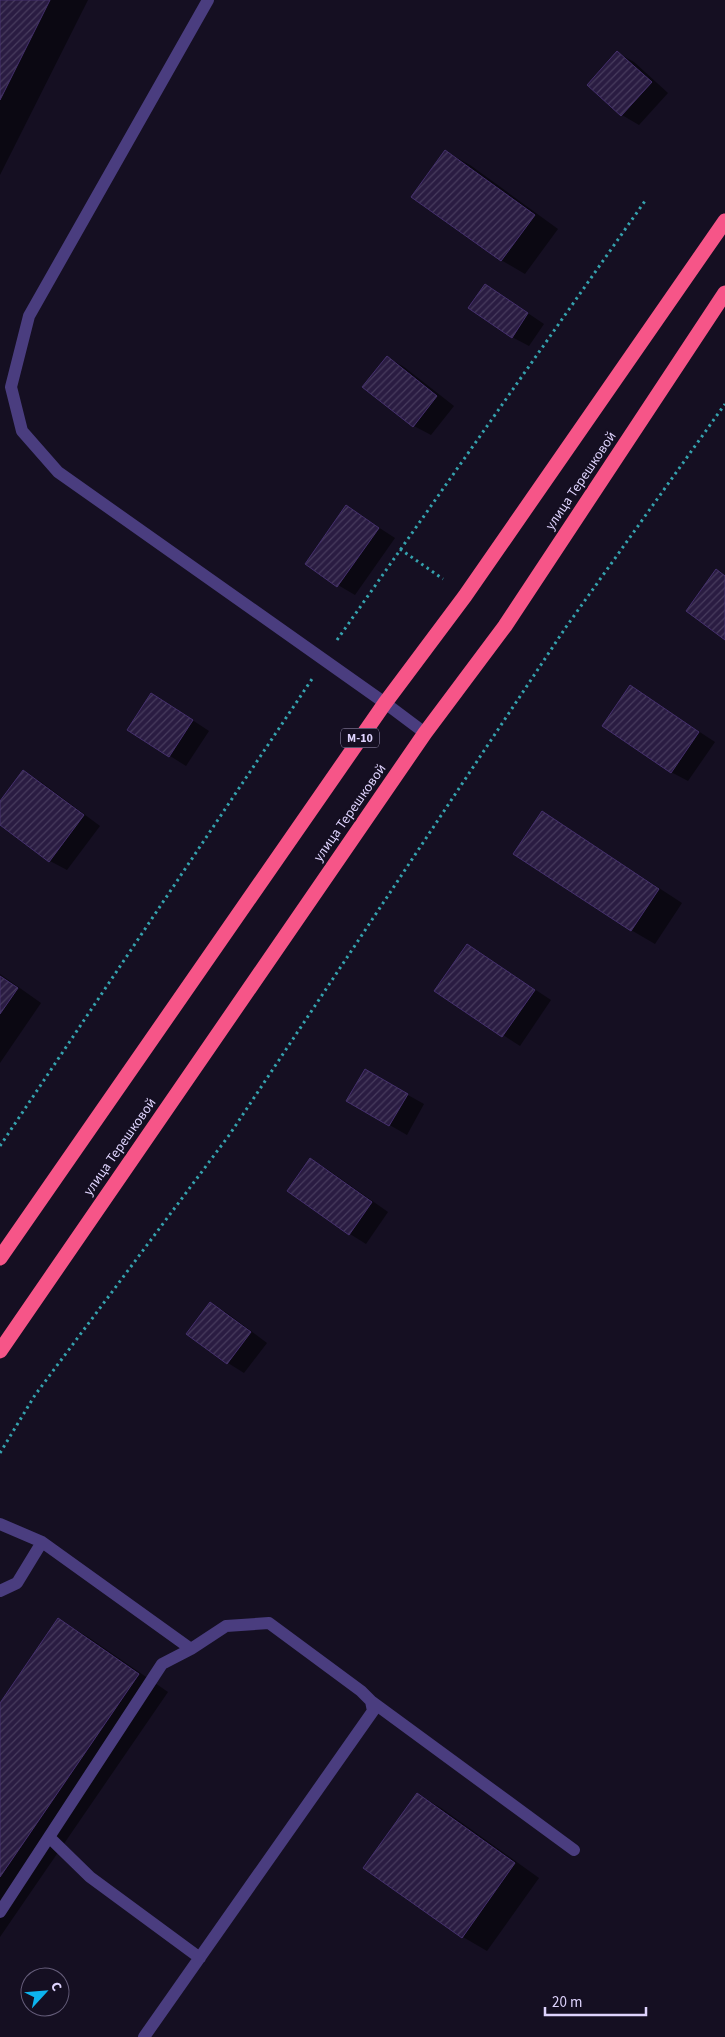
<svg xmlns="http://www.w3.org/2000/svg" width="725" height="2037" font-family="'Source Sans 3',sans-serif">
<style>
.shadow{fill:#0007}
.building{fill:url(#building-hatch);stroke:#45306d}
.lines{fill:none;stroke-linecap:round;stroke-linejoin:round}
.path{stroke:#35a2ae;stroke-width:3;stroke-dasharray:2.5 4;stroke-linecap:butt}
.minor{stroke:#4a3d7f;stroke-width:12}
.highway{stroke:#f65588;stroke-width:15}
.labels{text-anchor:middle;dominant-baseline:central;stroke-width:4.5;stroke-linejoin:round;paint-order:stroke}
.shield{fill:#150f22;stroke:#a298bb;stroke-width:1}
.shield-label{font-size:12px;font-weight:bold;fill:#ded3fd}
.street-label{font-size:14px;fill:#ded3fd;stroke:#150f22}
</style>
<defs>
<pattern id="building-hatch" width="6" height="6" patternUnits="userSpaceOnUse" patternTransform="scale(1.25)"><rect width="6" height="6" fill="#2a1c42"/><path d="M-1 1l2-2M0 6l6-6M5 7l2-2" fill="none" stroke="#483c5e"/></pattern>
</defs>
<rect width="100%" height="100%" fill="#150f22"/>
<path class="shadow" d="M0,0h88l-88,175z
M618,53l16,9 34,31 -29,32 -17,-10 -33,-31z
M446,152l24,13 88,64 -33,45 -24,-14z
M486,285l58,39 -15,22 -17,-9z
M387,357l17,10 50,39 -23,29 -17,-9z
M347,507l48,31 -40,57 -17,-10z
M631,687l84,55 -27,39 -17,-9z
M168,704l41,27 -23,35 -57,-36z
M24,772l17,10 59,44 -33,44 -17,-9 -50,-37v-20z
M542,812l140,91 -27,41 -24,-14z
M467,945l84,55 -31,46 -84,-55z
M0,974l41,29 -41,60z
M365,1071l59,33 -17,31 -59,-34z
M310,1159l17,10 61,43 -22,32 -16,-10z
M210,1303l17,10 40,30 -23,30 -16,-10 -40,-30z
M59,1620l29,17 80,55 -168,245v-231z
M417,1794l24,14 98,70 -52,73 -24,-14 -98,-70z"/>
<path class="building" d="M0,0h50l-50,100z
M617,51l35,31 -31,34 -34,-31z
M445,150l90,65 -34,46 -90,-64z
M485,284l43,29 -16,25 -44,-30z
M387,356l50,40 -24,31 -51,-40z
M346,505l33,23 -42,59 -32,-23z
M716,569l9,7v64l-39,-29z
M630,685l69,47 -28,41 -69,-47z
M151,693l42,27 -24,37 -42,-27z
M23,770l61,45 -35,47 -49,-37v-24z
M542,811l117,78 -28,42 -118,-77z
M467,944l68,46 -33,47 -68,-46z
M0,976l18,12 -18,26z
M365,1069l43,25 -19,32 -43,-25z
M310,1158l62,44 -23,33 -62,-44z
M210,1302l41,30 -24,32 -41,-30z
M58,1618l81,56 -139,203v-174z
M417,1793l98,70 -53,75 -99,-70z"/>
<g class="lines">
<path class="path" d="M400,549l43,30
M337,640l308,-439
M0,1146l312,-467
M0,1453l35,-58 195,-261 336,-507 159,-223"/>
<path class="minor" d="M208,0l-179,316 -18,71 11,44 36,41 327,231 40,30
M0,1524l42,18 149,107 35,-23 43,-3 92,68 10,10 2,10 -229,326
M0,1591l17,-8 25,-41
M371,1701l203,149
M49,1837l41,40 110,81
M0,1912l162,-248 29,-15"/>
<path class="highway" d="M0,1258l385,-555 80,-107 260,-375
M0,1351l425,-618 80,-107 220,-333"/>
</g>
<g class="labels">
<rect class="shield" x="341" y="728.5" width="38" height="19" rx="4"/>
<g class="shield-label">
<text x="360" y="738">М-10</text>
</g>
<g class="street-label">
<text transform="translate(581 481) rotate(-56)">улица Терешковой</text>
<text transform="translate(350 813) rotate(-55)">улица Терешковой</text>
<text transform="translate(120 1147) rotate(-55)">улица Терешковой</text>
</g>
</g>
<g transform="translate(45 1992) rotate(64)"><circle r="24" fill="#150f22" stroke="#655d7a"/>
<path d="M0-4L9 19L0 12L-9 19Z" fill="#0db4ee"/>
<text y="-8" font-size="14" font-weight="bold" text-anchor="middle" fill="#ded3fd">С</text>
</g>
<path d="M545 2007v8h101v-8" fill="none" stroke="#ded3fd" stroke-width="2.5"/>
<text x="552" y="2007" font-size="15" fill="#ded3fd" stroke="#150f22" stroke-width="4" paint-order="stroke">20 m</text>
</svg>
